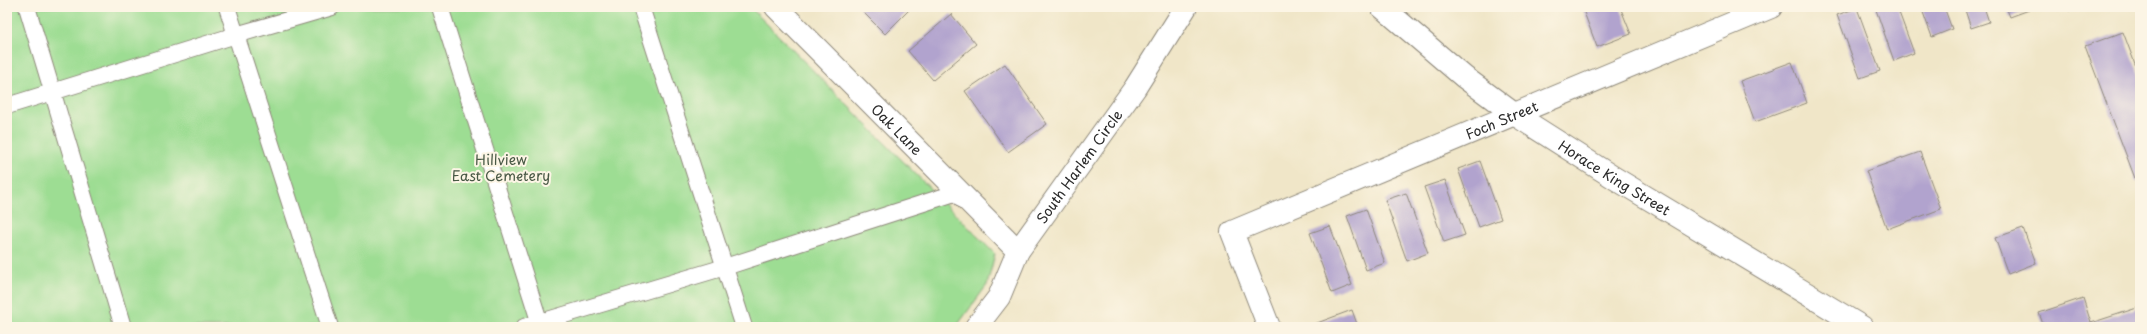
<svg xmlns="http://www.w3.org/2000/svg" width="2147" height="334" font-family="'Playpen Sans',sans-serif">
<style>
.green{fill:#9ddd93;stroke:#64845f}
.building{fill:#b1a3ce}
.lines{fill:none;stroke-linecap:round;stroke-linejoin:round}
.lane-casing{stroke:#8e887a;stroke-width:18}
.street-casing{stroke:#8e887a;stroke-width:24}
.lane{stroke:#fff;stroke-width:16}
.street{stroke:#fff;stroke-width:22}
.labels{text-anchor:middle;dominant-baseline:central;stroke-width:4;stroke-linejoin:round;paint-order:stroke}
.street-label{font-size:14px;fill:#2b2b2b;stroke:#fcf5e5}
.park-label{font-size:14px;fill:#485845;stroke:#fcf5e5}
</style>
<rect width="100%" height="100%" fill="#fcf5e5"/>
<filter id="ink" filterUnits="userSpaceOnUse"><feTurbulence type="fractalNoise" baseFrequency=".025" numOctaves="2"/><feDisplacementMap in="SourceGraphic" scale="8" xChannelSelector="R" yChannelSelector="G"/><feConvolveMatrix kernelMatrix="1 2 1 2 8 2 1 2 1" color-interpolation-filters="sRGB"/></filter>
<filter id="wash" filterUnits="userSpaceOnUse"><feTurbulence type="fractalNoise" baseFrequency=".012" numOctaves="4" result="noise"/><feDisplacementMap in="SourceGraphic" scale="16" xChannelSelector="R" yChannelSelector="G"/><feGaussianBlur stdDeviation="0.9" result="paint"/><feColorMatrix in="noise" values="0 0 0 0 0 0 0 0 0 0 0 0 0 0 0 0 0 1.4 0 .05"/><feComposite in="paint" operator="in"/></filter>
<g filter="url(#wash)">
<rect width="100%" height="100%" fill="#f0e6c8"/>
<path class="green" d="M7,7h743l245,247 -8,31 -31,42h-949z"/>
<g id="blocks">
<path class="building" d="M863,7h49l-27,27 -25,-25z
M1582,7h38l11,27 -34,13z
M1875,7h22l17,46 -20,8z
M1921,7h23l8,22 -20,8z
M1964,7h20l5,15 -18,6z
M2006,7h22l1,3 -19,7z
M2068,7h12l-11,4z
M1857,8l23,63 -20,7 -23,-63z
M951,14l25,30 -43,36 -25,-29z
M2123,32l17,45v103l-4,1 -51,-135z
M1792,62l15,41 -52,19 -15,-41z
M1005,64l42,60 -39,28 -43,-61z
M1920,152l21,57 -54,20 -21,-58z
M1480,161l21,58 -22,8 -21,-58z
M1445,180l20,55 -21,7 -20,-55z
M1406,193l22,60 -21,8 -22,-61z
M1366,209l19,54 -19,7 -19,-54z
M1330,226l22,59 -20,8 -22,-60z
M2023,228l13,35 -28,11 -13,-36z
M2083,298l8,25 49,-16v20h-96l-5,-14z
M1352,310l6,17h-49v-1z"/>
</g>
</g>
<g filter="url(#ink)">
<use href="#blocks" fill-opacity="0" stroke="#8e887a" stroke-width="1"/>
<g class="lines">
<defs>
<path id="lane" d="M27,7l96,320
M227,7l103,320
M440,7l101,320
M641,7l103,320
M7,106l229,-71 96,-28
M524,327l201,-60 233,-75"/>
<g id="street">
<path id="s1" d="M776,7l242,244"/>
<path id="s2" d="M1382,7l82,70 50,37 102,65 246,148"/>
<path id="s3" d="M976,327l23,-30 19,-46 117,-163 51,-81"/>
<path id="s4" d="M1269,327l-37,-95 539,-225"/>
</g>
</defs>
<use href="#lane" class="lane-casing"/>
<use href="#street" class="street-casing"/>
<use href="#lane" class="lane"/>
<use href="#street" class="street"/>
</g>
</g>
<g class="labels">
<g class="street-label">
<text stroke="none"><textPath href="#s4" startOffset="394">Foch Street</textPath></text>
<text stroke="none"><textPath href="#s1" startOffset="172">Oak Lane</textPath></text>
<text stroke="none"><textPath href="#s3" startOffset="192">South Harlem Circle</textPath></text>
<text stroke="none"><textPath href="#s2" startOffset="289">Horace King Street</textPath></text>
</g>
<g class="park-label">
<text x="501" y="159">Hillview<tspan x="501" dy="16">East Cemetery</tspan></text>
</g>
</g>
<rect width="2147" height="334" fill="none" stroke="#fcf5e5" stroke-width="24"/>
</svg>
